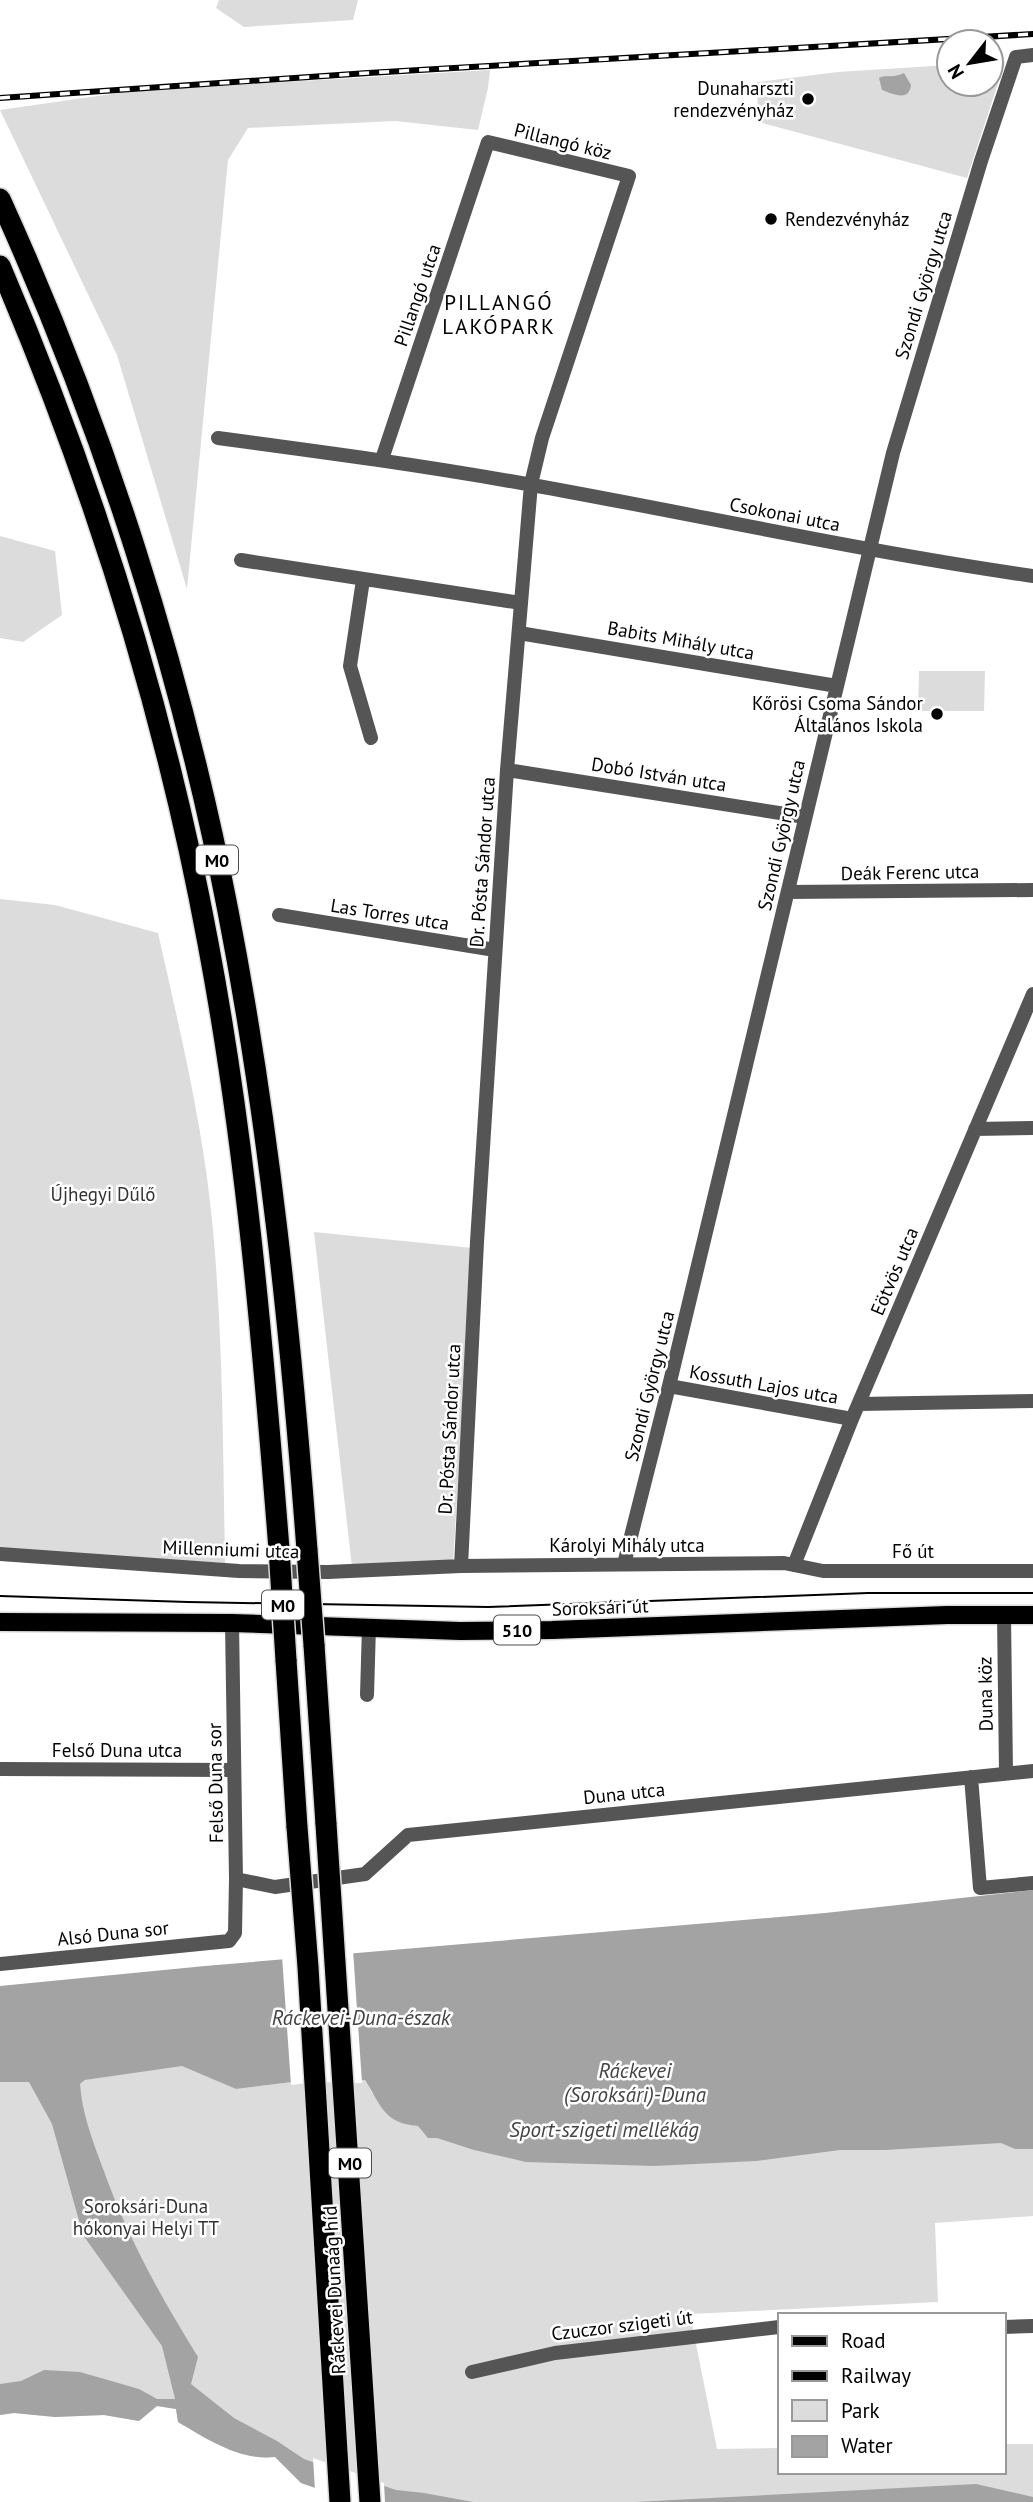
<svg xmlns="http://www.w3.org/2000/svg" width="1033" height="2502" font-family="'PT Sans',sans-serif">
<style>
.green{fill:#dcdcdc}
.water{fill:#a3a3a3}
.pier{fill:#fff}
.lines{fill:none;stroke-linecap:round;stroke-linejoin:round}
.major-casing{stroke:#dbdbdb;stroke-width:21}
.highway-casing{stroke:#dbdbdb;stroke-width:24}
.minor{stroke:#555;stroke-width:14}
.major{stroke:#000;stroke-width:18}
.highway{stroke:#000;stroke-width:21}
.tram{stroke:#000;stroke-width:2}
.rail-casing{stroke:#000;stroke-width:6}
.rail{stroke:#fff;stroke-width:3.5;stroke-dasharray:10;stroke-linecap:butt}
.highway-bridge-casing{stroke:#dbdbdb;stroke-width:24;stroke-linecap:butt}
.highway-bridge{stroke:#000;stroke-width:21}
.poi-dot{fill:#000;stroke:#fff;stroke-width:2.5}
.labels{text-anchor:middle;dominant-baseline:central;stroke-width:5;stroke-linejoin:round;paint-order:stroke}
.shield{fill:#fff;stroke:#4c4c4c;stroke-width:2}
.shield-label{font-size:18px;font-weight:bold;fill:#000}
.poi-label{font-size:19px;fill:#000;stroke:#fff;text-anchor:end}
.street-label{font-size:19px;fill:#000;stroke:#fff}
.park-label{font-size:19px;fill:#333;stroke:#fff}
.neighbourhood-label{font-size:21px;letter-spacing:2px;fill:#000;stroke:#fff}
.water-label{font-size:21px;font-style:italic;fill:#444;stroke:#fff}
</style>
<rect width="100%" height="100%" fill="#fff"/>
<path class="green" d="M219,0h139l-5,20 -109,7 -28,-19z
M1005,62l-38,116 -209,-56 -1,-40 81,-10 111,-7v19h42v-21z
M490,70l-2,18 -10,42 -83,-9 -147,7 -20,32 -41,429 -70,-234 -117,-245 132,-19z
M0,536l55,15 7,64 -39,27 -23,-4z
M919,671h66l-1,40h-66z
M0,899l55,6 103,28c22,98 46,196 55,297 10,110 10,222 12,333l-225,-14z
M314,1232l159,16 -20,314 -101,5z
M1033,1999v217l-98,7 3,79 -248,12 27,135 62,-1v24h224v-28h30v58h-677l-55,-19 -26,-26c-35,4 -68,-18 -97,-35l-2,-13 -19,-3 -18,15 -35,-6 -49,2 -41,-4 -14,2v-333l19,-2 61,4 5,-4 97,-15 54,24 80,-10 49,1 8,14z"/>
<path class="water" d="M904,73l7,12c-2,17 -18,9 -29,5l-3,-12c7,-4 12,1 25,-5z
M1033,1890v259h-18l-14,-6 -116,7h-45l-84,11 -102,5 -128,-4 -52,-12 -37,-12h-9l-10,-12c-34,-3 -36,-19 -53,-46l-49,-1 -80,10 -54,-23 -97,14 -5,4c2,29 12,55 22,82 25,70 57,128 96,191l-7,27 43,34 43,23 27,18 92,31 28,3 49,9h-117l-55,-19 -26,-26c-35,4 -68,-18 -97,-35l-2,-13 -19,-3 -18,15 -35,-6 -49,2 -41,-4 -14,2v-31l21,-3 23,-11 36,2 59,17 18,10h18l-13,-53 -79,-111 -31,-111 -23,-42h-29v-96l205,-20 620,-53z
M976,2484l57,13v5h-398z"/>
<path class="pier" d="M353,1950l9,133 -46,-1 -25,3 -9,-129z
M313,2458l71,25 1,19h-39l-31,-11z"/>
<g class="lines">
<defs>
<path id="major" d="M0,1622l232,1 228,8 92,-1 395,-15h86"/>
<path id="highway" d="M0,199c103,226 181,469 228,712 41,211 63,425 79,639
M0,266c93,217 165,445 208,677 38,201 55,404 71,606
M314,1645l12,179
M286,1660l11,167"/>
</defs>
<use href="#major" class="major-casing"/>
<use href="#highway" class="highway-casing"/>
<path class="minor" d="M218,438c105,14 210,28 314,47 167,30 333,67 501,91
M382,459l106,-317 141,34 -87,262 -11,46 -24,286 -30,472 -16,324
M241,560l280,43
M363,580l-13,86 21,72
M519,633l318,53
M507,770l298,47
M788,892l245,-2
M279,915l216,35
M975,1129l58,-1
M669,1386l183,33
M859,1404l174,-3
M0,1554l239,17 89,1 133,-6 323,-3 39,8h210
M624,1564l45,-178 224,-933 88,-292 35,-104 17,-2
M794,1565l58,-146 181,-425
M1004,1615l2,158
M367,1695l2,-69
M0,1769l234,1
M971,1777l9,111 53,-5
M236,1879l39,8 90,-13 43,-39 625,-64
M0,1964l229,-23 6,-8 1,-54 -4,-256
M1003,2327l30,-1
M472,2372l83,-19 224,-26"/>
<use href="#major" class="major"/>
<use href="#highway" class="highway"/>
<path class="tram" d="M0,1596l188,6 300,5 380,-14h165"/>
<defs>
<path id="rail" d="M0,98l368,-25 665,-39"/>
</defs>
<use href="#rail" class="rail-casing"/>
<use href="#rail" class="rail"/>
<defs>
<path id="highway-bridge" d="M279,1549l7,111
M307,1550l7,95
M326,1824l44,678
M297,1827l11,140 32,535"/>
</defs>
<use href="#highway-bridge" class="highway-bridge-casing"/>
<use href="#highway-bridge" class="highway-bridge"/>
</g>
<g class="poi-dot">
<circle cx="808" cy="99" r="7"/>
<circle cx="771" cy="219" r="7"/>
<circle cx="937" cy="714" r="7"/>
</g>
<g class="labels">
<g class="shield">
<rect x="196" y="845.5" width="42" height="29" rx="5"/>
<rect x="262" y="1590.5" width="42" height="29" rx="5"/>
<rect x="494" y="1615.5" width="46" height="29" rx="5"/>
<rect x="329" y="2148.5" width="42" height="29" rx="5"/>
</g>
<g class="shield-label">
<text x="217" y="860">M0</text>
<text x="283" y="1605">M0</text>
<text x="517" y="1630">510</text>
<text x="350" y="2163">M0</text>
</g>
<g class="poi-label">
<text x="794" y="88">Dunaharszti<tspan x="794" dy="22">rendezvényház</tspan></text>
<text x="785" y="219" text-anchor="start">Rendezvényház</text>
<text x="923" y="703">Kőrösi Csoma Sándor<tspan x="923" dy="22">Általános Iskola</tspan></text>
</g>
<g class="street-label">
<text transform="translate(563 141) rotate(14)">Pillangó köz</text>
<text transform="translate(923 285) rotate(-73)">Szondi György utca</text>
<text transform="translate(417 295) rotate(-71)">Pillangó utca</text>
<text transform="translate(785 514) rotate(11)">Csokonai utca</text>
<text transform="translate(681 640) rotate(10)">Babits Mihály utca</text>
<text transform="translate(659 774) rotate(9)">Dobó István utca</text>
<text transform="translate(781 835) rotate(-77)">Szondi György utca</text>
<text transform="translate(482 862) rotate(-86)">Dr. Pósta Sándor utca</text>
<text transform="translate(910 872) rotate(-1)">Deák Ferenc utca</text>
<text transform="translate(390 914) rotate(9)">Las Torres utca</text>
<text transform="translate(894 1271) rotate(-67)">Eötvös utca</text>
<text transform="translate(764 1384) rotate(10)">Kossuth Lajos utca</text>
<text transform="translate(649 1386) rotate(-76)">Szondi György utca</text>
<text transform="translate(449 1429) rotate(-87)">Dr. Pósta Sándor utca</text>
<text x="627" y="1545">Károlyi Mihály utca</text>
<text transform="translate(231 1549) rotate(2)">Millenniumi utca</text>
<text x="913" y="1551">Fő út</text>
<text transform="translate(600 1607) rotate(-2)">Soroksári út</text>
<text transform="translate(985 1694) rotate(-91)">Duna köz</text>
<text x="117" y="1750">Felső Duna utca</text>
<text transform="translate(215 1783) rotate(-91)">Felső Duna sor</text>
<text transform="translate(624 1793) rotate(-6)">Duna utca</text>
<text transform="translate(113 1933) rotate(-6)">Alsó Duna sor</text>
<text transform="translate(334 2290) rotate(-93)">Ráckevei Dunaág híd</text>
<text transform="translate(622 2325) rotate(-7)">Czuczor szigeti út</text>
</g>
<g class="park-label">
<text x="103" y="1194">Újhegyi Dűlő</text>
<text x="146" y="2206">Soroksári-Duna<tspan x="146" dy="22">hókonyai Helyi TT</tspan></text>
</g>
<g class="neighbourhood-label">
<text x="499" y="302">PILLANGÓ<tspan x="499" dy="24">LAKÓPARK</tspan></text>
</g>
<g class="water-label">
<text x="361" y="2017">Ráckevei-Duna-észak</text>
<text x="635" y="2070">Ráckevei<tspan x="635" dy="24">(Soroksári)-Duna</tspan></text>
<text x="604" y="2129">Sport-szigeti mellékág</text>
</g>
</g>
<rect x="778" y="2313" width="228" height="161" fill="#ffffff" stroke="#999999" stroke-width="2"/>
<rect x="792" y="2336" width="35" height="10" fill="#000000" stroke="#999999" stroke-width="2"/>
<text x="841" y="2348" font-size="21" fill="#000000">Road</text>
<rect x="792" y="2371" width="35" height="10" fill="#000000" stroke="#999999" stroke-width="2"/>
<text x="841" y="2383" font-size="21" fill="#000000">Railway</text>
<rect x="792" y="2400" width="35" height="21" fill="#dcdcdc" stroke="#999999" stroke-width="2"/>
<text x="841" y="2418" font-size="21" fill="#000000">Park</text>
<rect x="792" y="2436" width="35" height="21" fill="#a3a3a3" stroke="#999999" stroke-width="2"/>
<text x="841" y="2453" font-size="21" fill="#000000">Water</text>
<g transform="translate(970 63) rotate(239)"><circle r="33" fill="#ffffff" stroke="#999999" stroke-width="2"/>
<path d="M0-5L12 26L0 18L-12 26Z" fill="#000000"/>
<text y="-10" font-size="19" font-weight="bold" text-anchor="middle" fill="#000000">N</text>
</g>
</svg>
